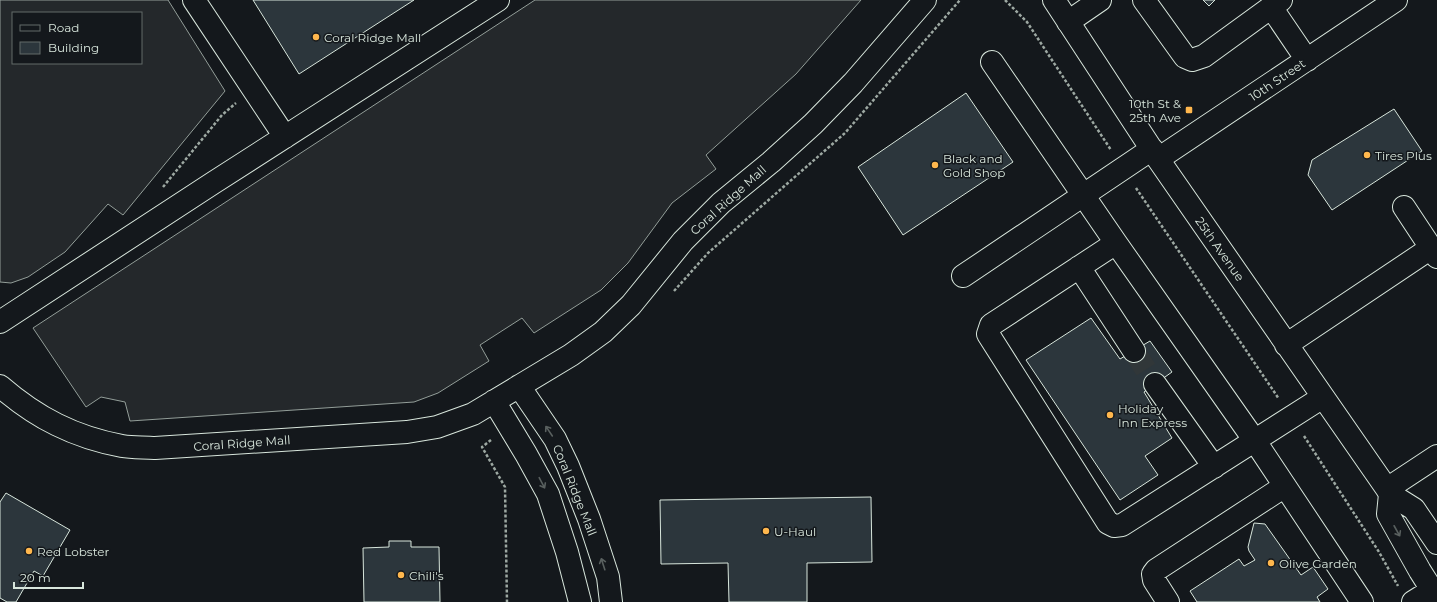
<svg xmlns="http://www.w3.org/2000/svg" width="1437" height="602" font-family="Montserrat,sans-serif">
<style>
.parking{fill:#24282b;stroke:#939e99;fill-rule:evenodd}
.building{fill:#2c363c;stroke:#d8e6dc}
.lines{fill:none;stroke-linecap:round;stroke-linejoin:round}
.minor-tunnel{stroke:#313739;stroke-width:22;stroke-dasharray:22 11;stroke-linecap:butt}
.minor-casing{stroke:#d8e6dc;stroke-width:24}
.path{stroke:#9da8a2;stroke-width:2.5;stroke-dasharray:3 2;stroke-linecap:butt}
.minor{stroke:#14181c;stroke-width:22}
.oneway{stroke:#59605f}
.poi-dot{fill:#ffb74d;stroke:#14181c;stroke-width:1.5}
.labels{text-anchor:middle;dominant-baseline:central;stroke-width:3;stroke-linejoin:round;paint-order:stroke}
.poi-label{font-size:12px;fill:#d8e6dc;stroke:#14181c;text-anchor:start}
.street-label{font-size:12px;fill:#d8e6dc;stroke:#14181c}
</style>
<rect width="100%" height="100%" fill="#14181c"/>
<path class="parking" d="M0,0h168l57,91 -102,124 -15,-11 -43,48 -37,25 -17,6 -11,-1zM13,13h128v50h-128z
M535,0h326l-65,74 -90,81 10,14 -44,34 -44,60 -27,27 -67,43 -12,-15 -42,27 9,16 -51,32 -24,9 -284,19 -5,-19 -24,-5 -15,10 -53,-79z"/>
<path class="building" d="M253,0h161l-115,74z
M1203,0h12l-6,6z
M966,93l47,69 -110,73 -45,-68z
M1394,109l28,42 -90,59 -24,-35 4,-15z
M1091,318l29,41 30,-18 22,31 -28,20 28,46 -27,18 13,19 -38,25 -94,-140z
M6,493l64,37 -27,46 -9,-5 -18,31h-9l-7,-4v-96z
M871,497l1,65 -65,1v39h-78l-1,-39 -67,1 -1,-64z
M1254,523l11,1 36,51 12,-8 15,22 -11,8 3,5h-123l-7,-11 49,-32 5,7 11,-6 -6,-9 -1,-4z
M389,541h22v6h28l1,55h-76l-1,-54 26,-1z"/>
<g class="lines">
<path class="minor-tunnel" d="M1134,351l21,33"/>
<defs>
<path id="minor" d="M194,0l91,137
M1054,0l104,159 229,330 3,5 24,15 23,34
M1144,0l41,57 7,3 12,-4 77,-56
M1271,7l36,53
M1068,22l32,-22
M992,62l124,181 139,198 107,161
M1158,159l238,-159
M1404,207l33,50
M1116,243l-125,82 -3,9 120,189 6,3 8,-1 201,-128
M1079,267l55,84
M963,276l189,-127
M0,322l213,-139 285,-183
M1286,345l145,-97
M1155,384l59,83
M0,386c37,32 74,51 122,60 11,2 22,1 33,2l252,-16 30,-5 36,-13 98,-59 32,-23 28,-27 52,-64 38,-38 50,-41 42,-38 40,-41 72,-83
M519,386l36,53 13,27 21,53 19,58 3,25
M494,401l32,53 22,40 19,58 13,50
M1387,489l50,-33
M1390,494l-2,20 32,57 17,27
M1168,602l-14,-22 -1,-6 3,-4 129,-84
M1413,602l19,-12"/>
</defs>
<use href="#minor" class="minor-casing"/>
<path class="path" d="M1005,0l22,22 84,128
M163,187l59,-72 14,-12
M1136,188l143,211
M674,291l34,-38 137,-120 115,-133
M1304,436l75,116 19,34
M491,440l-9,7 23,40 2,115"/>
<use href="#minor" class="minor"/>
</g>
<defs><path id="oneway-shaft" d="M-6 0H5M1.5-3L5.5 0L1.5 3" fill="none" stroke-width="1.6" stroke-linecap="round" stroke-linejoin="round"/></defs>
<g class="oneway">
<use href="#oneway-shaft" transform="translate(549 431) rotate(-124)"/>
<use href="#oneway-shaft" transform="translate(542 483) rotate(62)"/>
<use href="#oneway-shaft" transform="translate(1397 531) rotate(61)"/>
<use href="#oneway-shaft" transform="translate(603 564) rotate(-108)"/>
</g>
<g class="poi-dot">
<circle cx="316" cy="37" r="4"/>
<rect x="1185" y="106" width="8" height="8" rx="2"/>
<circle cx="1367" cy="155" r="4"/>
<circle cx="935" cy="165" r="4"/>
<circle cx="1110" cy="415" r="4"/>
<circle cx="766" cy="531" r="4"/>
<circle cx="29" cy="551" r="4"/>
<circle cx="1271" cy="563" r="4"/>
<circle cx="401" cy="575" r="4"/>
</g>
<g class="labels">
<g class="poi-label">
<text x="324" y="37">Coral Ridge Mall</text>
<text x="1181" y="103" text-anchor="end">10th St &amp;<tspan x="1181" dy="14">25th Ave</tspan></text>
<text x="1375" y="155">Tires Plus</text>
<text x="943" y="158">Black and<tspan x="943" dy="14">Gold Shop</tspan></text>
<text x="1118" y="408">Holiday<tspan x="1118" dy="14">Inn Express</tspan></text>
<text x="774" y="531">U-Haul</text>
<text x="37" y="551">Red Lobster</text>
<text x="1279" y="563">Olive Garden</text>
<text x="409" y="575">Chili's</text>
</g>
<g class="street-label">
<text transform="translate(1277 80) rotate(-34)">10th Street</text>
<text transform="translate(728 200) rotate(-42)">Coral Ridge Mall</text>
<text transform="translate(1220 249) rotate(55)">25th Avenue</text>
<text transform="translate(242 443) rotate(-4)">Coral Ridge Mall</text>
<text transform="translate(575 490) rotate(68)">Coral Ridge Mall</text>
</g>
</g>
<rect x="12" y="12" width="130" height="52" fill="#14181c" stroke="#626a69"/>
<rect x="20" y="25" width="20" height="6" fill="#14181c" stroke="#626a69"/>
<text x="48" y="32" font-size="12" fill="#d8e6dc">Road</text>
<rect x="20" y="42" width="20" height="12" fill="#2c363c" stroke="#626a69"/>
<text x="48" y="52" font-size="12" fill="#d8e6dc">Building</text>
<path d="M14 582v6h69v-6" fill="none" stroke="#d8e6dc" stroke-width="2"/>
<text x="20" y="582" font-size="12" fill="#d8e6dc" stroke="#14181c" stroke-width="3" paint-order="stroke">20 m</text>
</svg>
